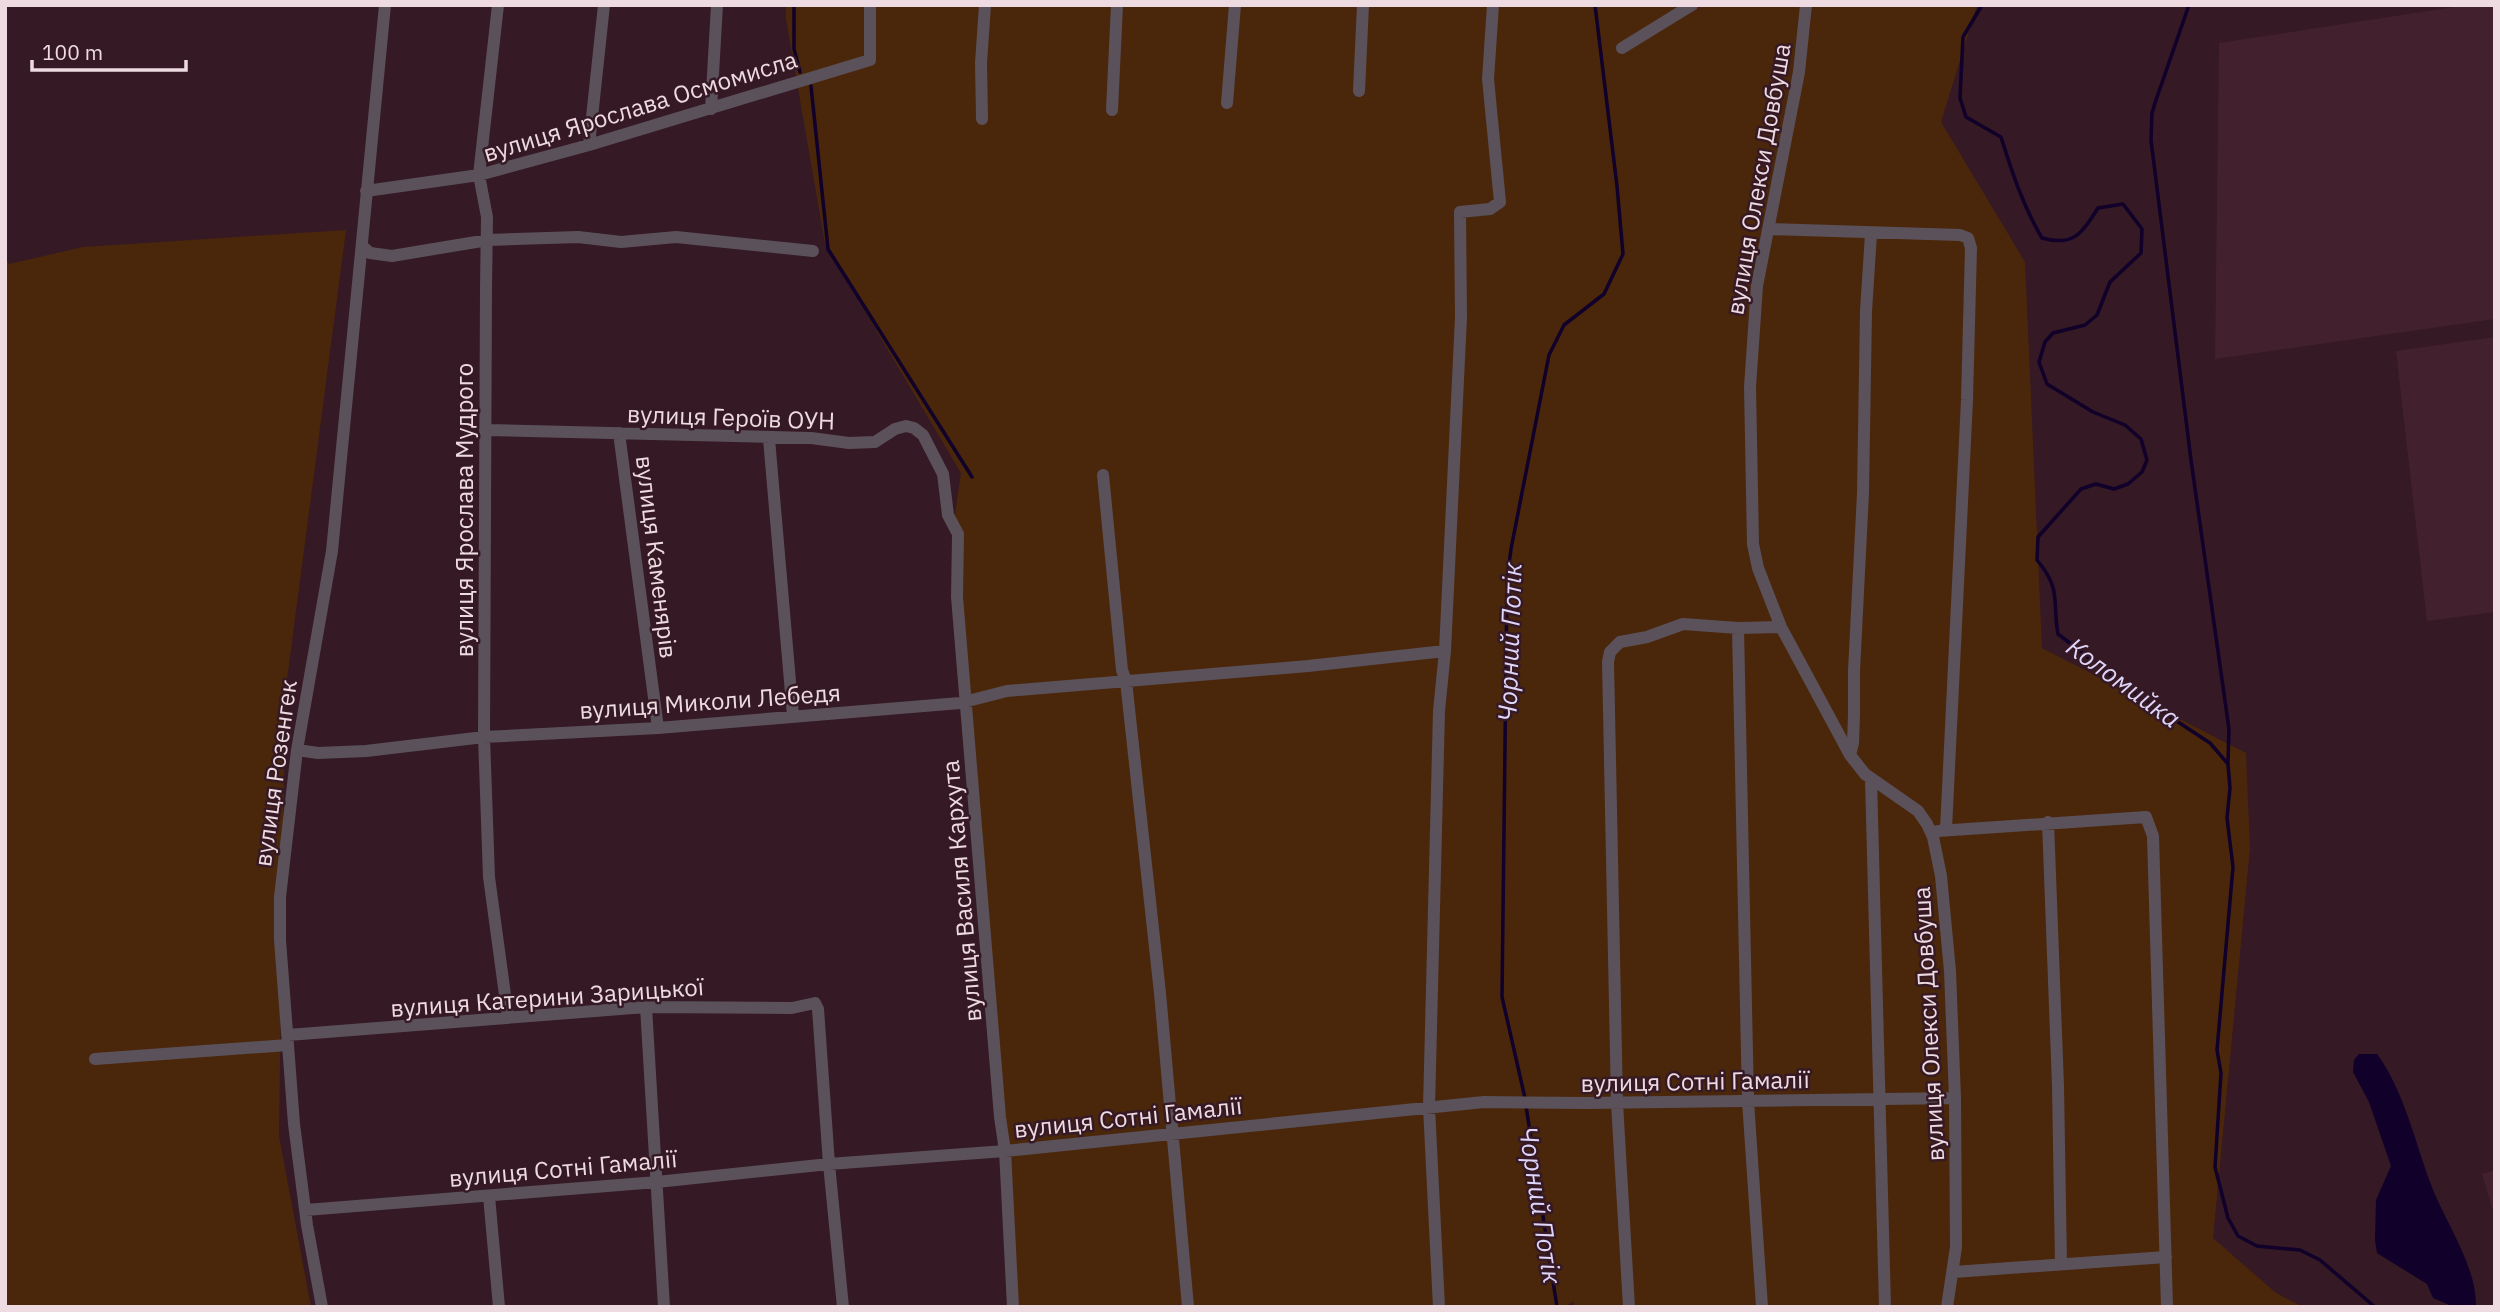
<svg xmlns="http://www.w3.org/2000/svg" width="2500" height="1312" font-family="'IBM Plex Sans',sans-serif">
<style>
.built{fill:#43202e}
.green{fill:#4a270b}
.water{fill:#10002a}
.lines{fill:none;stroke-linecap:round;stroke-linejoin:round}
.stream{stroke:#10002a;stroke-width:3.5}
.minor{stroke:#5b515b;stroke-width:12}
.labels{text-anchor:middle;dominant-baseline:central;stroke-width:5;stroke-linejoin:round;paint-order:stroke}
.street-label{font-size:24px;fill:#eedae1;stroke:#351924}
.water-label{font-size:26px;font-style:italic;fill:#dfd5f9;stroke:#351924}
</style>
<rect width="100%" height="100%" fill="#351924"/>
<path class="built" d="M2467,5h28v314l-280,40 4,-316z
M2495,337v275l-68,9 -31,-270z
M2495,1170v47l-13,-43z"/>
<path class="green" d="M786,5h1191l-36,117 84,140 17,386 204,105 4,95 -37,390 63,55 27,14h-730l1,-6 -10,6h-551l-61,-772 9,-62 -136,-229 -39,-225z
M346,230l-61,465 -6,441 32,171h-306v-1049l4,6 74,-17z"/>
<path class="water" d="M2359,1054h18c26,35 38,87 53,128 14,39 47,83 46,125h-22l-21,-9 -6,-14 -50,-31 -2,-13 1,-40 15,-34 -22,-64 -16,-30 1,-12z"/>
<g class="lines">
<path class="stream" d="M794,5v44l6,23
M1982,5l-19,32 -3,61 6,19 35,20c11,35 22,69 41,101 32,9 40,-5 56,-30l25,-4 19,25 -1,24 -31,29 -13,33 -12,10 -32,8 -8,9 -6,20 8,22 46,28 32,13 16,14 6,21 -5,12 -14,12 -14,5 -18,-5 -15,5 -43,48 -1,23c25,30 15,40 21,74l79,61 73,48 18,21 2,24 -3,30 6,49 -16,183 4,23 -6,94 13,51 10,18 19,10 43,4 20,10 55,47
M2189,5l-33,95 -4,13 -1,27 40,320 38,269 -1,33
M811,86l17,163 144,228
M1525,1098l-23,-101 5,-418 4,-30 38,-194 15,-30 40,-31 19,-40 -6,-68 -22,-181
M1526,1106l31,201"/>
<path class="minor" d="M498,5l-19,170 8,42 -1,71 -2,449 5,140 19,140
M1806,5l-7,67 -42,214 -7,101 3,157 5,24 23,59 69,128 15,19 53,37 9,13 6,13 8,39 9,95 5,127 1,149 -9,60
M1622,48l70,-43
M1359,91l4,-86
M1227,103l8,-98
M711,109l6,-104
M1112,110l5,-105
M982,119l-1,-56 4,-58
M589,145l15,-140
M366,191l113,-16 110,-30 281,-85v-55
M1768,229l192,6 8,3 3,10 -4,152 -21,429
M362,246l8,7 22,3 96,-16 90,-3 43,5 55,-5 137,14
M485,430l326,8 38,5 26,-1 20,-13 11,-3 8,2 9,7 20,39 5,41 10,19 -1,63 43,520 5,34 8,156
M619,433l39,295
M769,439l24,277
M1103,475l19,195 4,11 34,312 28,314
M1738,628l10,473 14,206
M297,750l21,3 48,-2 118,-14 174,-9 302,-25 47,-12 301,-25 137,-15
M1850,755l3,-12 1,-28v-44l9,-178 3,-182 5,-77
M1871,779l14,528
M2048,822l10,264 3,178
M1938,831l208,-14 7,19 14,471
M646,1007l18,300
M288,1035l358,-28 146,1 23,-5 3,6 11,155 14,143
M95,1059l193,-14
M489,1196l10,111
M306,1210l351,-28 172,-18 176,-13 479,-49 104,1 367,-5
M1954,1272l212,-15
M322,1307l-15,-82 -13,-101 -14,-184v-43l17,-147 35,-199 53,-546
M1439,1307l-10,-200 10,-396 6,-60 16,-334 -1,-105 30,-3 10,-7 -12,-123 5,-74
M1629,1307l-12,-204 -9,-441 2,-10 10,-10 27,-5 36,-13 55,4 43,-1"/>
</g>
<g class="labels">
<g class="street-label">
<text transform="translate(640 106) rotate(-17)">вулиця Ярослава Осмомисла</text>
<text transform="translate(1758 179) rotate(-80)">вулиця Олекси Довбуша</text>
<text transform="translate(731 417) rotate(2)">вулиця Героїв ОУН</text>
<text transform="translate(464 510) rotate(-90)">вулиця Ярослава Мудрого</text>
<text transform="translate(657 557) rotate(83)">вулиця Каменярів</text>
<text transform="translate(710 701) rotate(-4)">вулиця Миколи Лебедя</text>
<text transform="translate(275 773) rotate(-82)">вулиця Розенгек</text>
<text transform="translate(961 891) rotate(-95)">вулиця Василя Кархута</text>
<text transform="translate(547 997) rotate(-4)">вулиця Катерини Зарицької</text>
<text transform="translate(1928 1024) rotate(-93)">вулиця Олекси Довбуша</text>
<text transform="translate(1695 1081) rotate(-1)">вулиця Сотні Гамалії</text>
<text transform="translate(1128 1117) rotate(-6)">вулиця Сотні Гамалії</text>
<text transform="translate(563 1168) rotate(-5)">вулиця Сотні Гамалії</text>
</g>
<g class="water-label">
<text transform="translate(1509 642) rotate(-88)">Чорний Потік</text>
<text transform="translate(2124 682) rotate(36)">Коломийка</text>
<text transform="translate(1541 1205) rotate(81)">Чорний Потік</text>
</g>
</g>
<rect width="2500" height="1312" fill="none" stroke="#eedae1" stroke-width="14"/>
<path d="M32 60v10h154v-10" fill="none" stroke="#eedae1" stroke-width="3.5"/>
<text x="42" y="60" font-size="21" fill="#eedae1" stroke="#351924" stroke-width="5" paint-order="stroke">100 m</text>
</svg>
